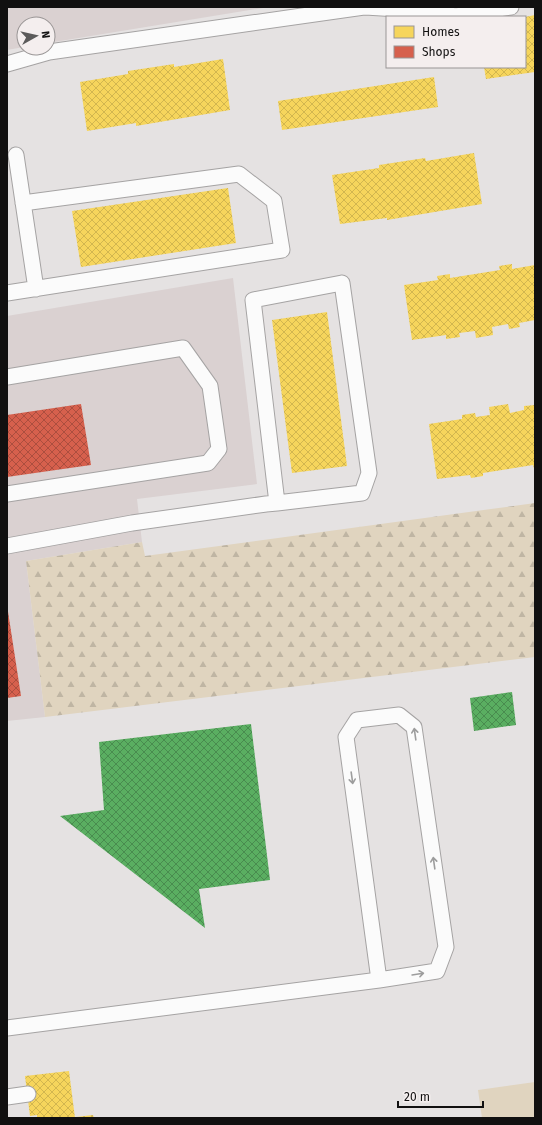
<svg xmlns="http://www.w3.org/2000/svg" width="542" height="1125" font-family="'Fira Sans',sans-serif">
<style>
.built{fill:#dad1d1}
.grass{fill:#e0d4bf}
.forest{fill:url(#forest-firs)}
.homes{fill:url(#homes-cross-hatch)}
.shops{fill:url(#shops-cross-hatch)}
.public{fill:url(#public-cross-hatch)}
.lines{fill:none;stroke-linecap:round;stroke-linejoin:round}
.lane-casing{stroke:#a5a3a3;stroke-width:17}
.lane{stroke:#fbfbfb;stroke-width:15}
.oneway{stroke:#9d9d9d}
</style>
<defs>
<pattern id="forest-firs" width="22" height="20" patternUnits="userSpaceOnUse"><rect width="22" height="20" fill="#e0d4bf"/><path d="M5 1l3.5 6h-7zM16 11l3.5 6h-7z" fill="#bfb5a3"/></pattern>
<pattern id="homes-cross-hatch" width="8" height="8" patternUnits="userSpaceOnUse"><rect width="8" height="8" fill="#f6d55c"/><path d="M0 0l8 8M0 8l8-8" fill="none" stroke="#d2b64f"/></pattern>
<pattern id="shops-cross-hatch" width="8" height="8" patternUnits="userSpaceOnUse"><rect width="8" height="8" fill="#d6604d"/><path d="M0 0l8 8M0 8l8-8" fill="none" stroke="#ac4e3f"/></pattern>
<pattern id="public-cross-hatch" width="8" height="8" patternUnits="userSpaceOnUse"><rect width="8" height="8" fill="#5aae61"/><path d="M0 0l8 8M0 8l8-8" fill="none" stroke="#498c4f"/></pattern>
</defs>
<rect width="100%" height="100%" fill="#e5e2e2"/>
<path class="built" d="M7,7h262l-221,36v-19h-24v23l-17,3z
M233,278l24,206 -120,15 5,43 -116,19 19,156 -38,4v-405z"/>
<path class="grass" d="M535,1082v36h-53l-4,-28z"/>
<path class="forest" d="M535,503v154l-490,60 -19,-156 116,-19 3,14z"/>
<path class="homes" d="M535,15v57l-49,7 -2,-12h41v-50z
M223,59l7,51 -94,16v-3l-49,8 -7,-49 48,-8v-3l46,-7v3z
M434,77l4,30 -156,23 -4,-29z
M474,153l8,51 -95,16v-2l-47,6 -8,-49 47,-7v-3l46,-7 1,3z
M228,188l8,55 -155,24 -9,-56z
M512,264v5l23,-4v55l-16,3 1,4 -11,2 -1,-5 -16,3 1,8 -17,3 -1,-7 -16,2 1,4 -14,2v-4l-34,5 -8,-55 34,-5 -1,-4 13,-2v4l50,-8 -1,-4z
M327,312l20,154 -55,7 -20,-153z
M508,404l2,9 14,-3v-4l11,-1v67l-2,-7 -50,8v3l-12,2 -1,-3 -33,4 -8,-55 33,-5v-4l13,-2 1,4 14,-2 -1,-8z
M69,1071l6,47h-38v-3l-7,1 -5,-40z
M93,1115l1,3h-18v-1z"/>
<path class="shops" d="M81,404l10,61 -84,12v-62z
M7,605l14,91 -14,2z"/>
<path class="public" d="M512,692l4,33 -42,6 -4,-33z
M251,724l19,156 -71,9 6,39 -145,-112 44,-6 -5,-68z"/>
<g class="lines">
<defs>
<path id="lane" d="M365,7l50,3 41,6 55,-9
M7,64l42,-12 315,-45
M16,155l20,134
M7,293l275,-43 -8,-49 -35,-27 -216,29
M7,377l176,-29 27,38 9,63 -11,14 -201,31
M7,546l125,-23 134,-19 11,-1 85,-10 7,-20 -27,-190 -89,17 24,203
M7,1028l372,-48 58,-9 9,-24 -32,-220 -15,-12 -42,5 -11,17 33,243
M7,1097l21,-3"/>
</defs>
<use href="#lane" class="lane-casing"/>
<use href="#lane" class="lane"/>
</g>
<defs><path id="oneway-shaft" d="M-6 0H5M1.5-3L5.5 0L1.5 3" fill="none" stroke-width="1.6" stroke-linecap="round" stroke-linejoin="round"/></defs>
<g class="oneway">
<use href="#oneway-shaft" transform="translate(415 734) rotate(-98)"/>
<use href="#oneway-shaft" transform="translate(352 778) rotate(82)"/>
<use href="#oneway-shaft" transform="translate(434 863) rotate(-98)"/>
<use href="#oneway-shaft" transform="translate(418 974) rotate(-9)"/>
</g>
<rect width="542" height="1125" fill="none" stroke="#111010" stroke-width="16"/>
<rect x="386" y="16" width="140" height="52" fill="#f4eeee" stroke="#999595"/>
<rect x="394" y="26" width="20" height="12" fill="#f6d55c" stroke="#999595"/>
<text x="422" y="36" font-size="12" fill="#111010">Homes</text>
<rect x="394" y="46" width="20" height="12" fill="#d6604d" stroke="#999595"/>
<text x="422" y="56" font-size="12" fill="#111010">Shops</text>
<g transform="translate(36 36) rotate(82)"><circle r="19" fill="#f4eeee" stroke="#999595"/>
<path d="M0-3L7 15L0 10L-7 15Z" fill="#5b5a5a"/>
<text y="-6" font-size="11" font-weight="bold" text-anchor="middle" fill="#111010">N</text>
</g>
<path d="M398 1101v6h85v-6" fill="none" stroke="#111010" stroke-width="2"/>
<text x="404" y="1101" font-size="12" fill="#111010" stroke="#f4eeee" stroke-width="3" paint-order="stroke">20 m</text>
</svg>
